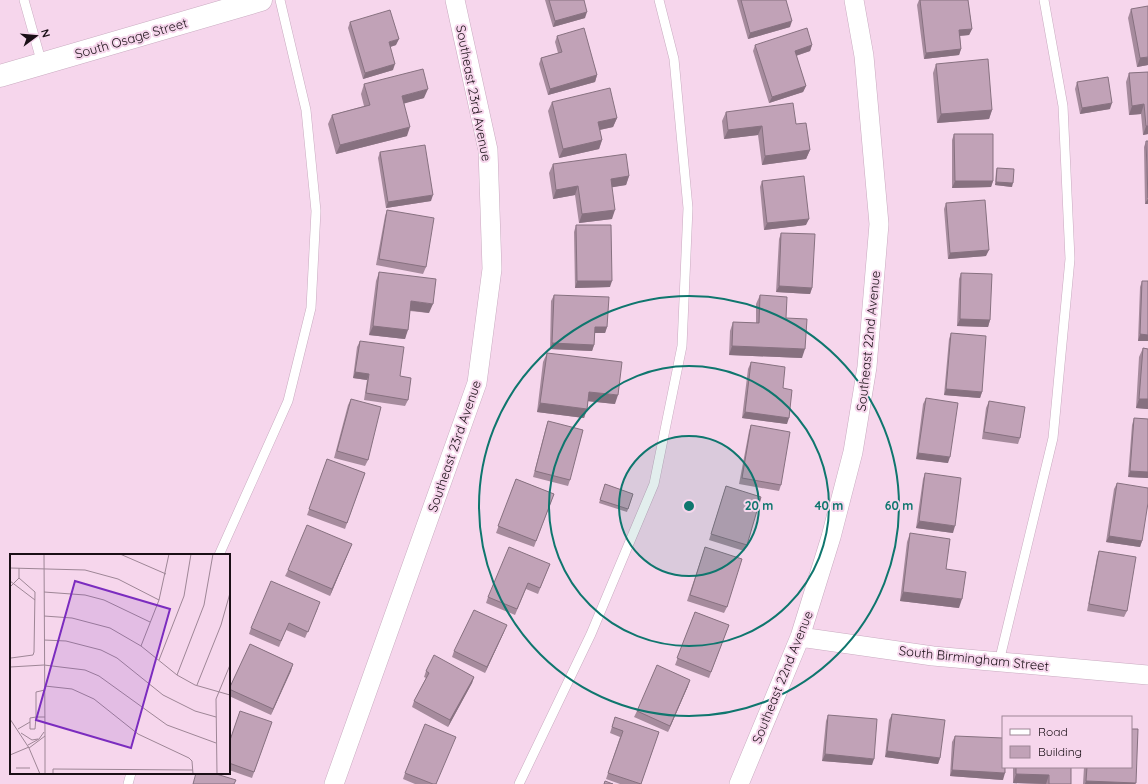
<svg xmlns="http://www.w3.org/2000/svg" width="1148" height="784" font-family="Quicksand,sans-serif">
<style>
.lines{fill:none;stroke-linecap:round;stroke-linejoin:round}
.lane-casing{stroke:#c9abc0;stroke-width:10}
.street-casing{stroke:#c9abc0;stroke-width:20}
.secondary-casing{stroke:#c9abc0;stroke-width:23}
.lane{stroke:#fff;stroke-width:9}
.street{stroke:#fff;stroke-width:19}
.secondary{stroke:#fff;stroke-width:22}
.wall{fill:#a68b9d}
.shaded-wall{fill:#877180}
.building{fill:#c1a2b7;stroke:#877180}
.ring{fill:none;stroke:#0f766e;stroke-width:2}
.labels{text-anchor:middle;dominant-baseline:central;stroke-width:4;stroke-linejoin:round;paint-order:stroke}
.street-label{font-size:13px;fill:#1a0f16;stroke:#f6d6ec}
.inset-road{fill:none;stroke:#9e8696;stroke-width:1}
.view{fill:#7b2cbf;fill-opacity:0.15;stroke:#7b2cbf;stroke-width:2}
.inset-edge{fill:none;stroke:#1a0f16;stroke-width:2}
.centre{fill:#0f766e;stroke:#f6d6ec;stroke-width:2}
.ring-label{font-size:12px;text-anchor:middle;font-weight:bold;fill:#0f766e;stroke:#f6d6ec;stroke-width:4;stroke-linejoin:round;paint-order:stroke}
</style>
<rect width="100%" height="100%" fill="#f6d6ec"/>
<g class="lines">
<defs>
<path id="lane" d="M24,0l18,64
M219,555l69,-154 23,-93 5,-97 -10,-101 -26,-110
M999,662l54,-224 17,-179 -7,-153 -19,-106
M128,784l3,-11
M519,784l72,-150 63,-150 28,-138 6,-138 -14,-149 -15,-59"/>
<path id="street" d="M800,637l133,19 215,19
M334,784l143,-401 15,-114 -4,-119 -33,-150
M739,784l61,-147 31,-100 22,-85 14,-85 12,-143 -15,-168 -10,-56"/>
<path id="secondary" d="M0,76l261,-76"/>
</defs>
<use href="#lane" class="lane-casing"/>
<use href="#street" class="street-casing"/>
<use href="#secondary" class="secondary-casing"/>
<use href="#lane" class="lane"/>
<use href="#street" class="street"/>
<use href="#secondary" class="secondary"/>
</g>
<path class="wall" d="M545,0h39l1,18 -32,9z
M737,0h49l4,27 -42,12z
M919,0h49l4,29 -3,6 -9,1 1,13 -2,6 -35,4 -7,-54z
M1131,9l17,56 -11,2 -9,-49z
M350,22l46,23 -6,2 3,23 -30,9 -15,-51z
M557,36l40,39 -2,7 -47,13 -9,-31 2,-6 17,-5 -3,-11z
M755,45h57l-2,6 -14,5 10,30 -3,6 -34,11 -16,-52z
M936,64l56,46 -3,9 -52,4 -4,-50z
M1148,72v62l-5,1 -2,-21 -12,1 -3,-33 3,-9z
M1077,82l33,27 -30,5 -5,-25z
M364,84l60,14 -20,5 3,33 -71,18 -8,-30 4,-9 32,-9 -3,-12z
M552,102l65,16 -4,9 -13,3 2,10 -3,9 -40,9 -11,-47z
M726,112l70,12 14,26 -4,9 -44,6 -4,-30 -34,4 -2,-18z
M954,134l39,47 -2,6 -39,1v-48z
M1146,141l2,63h-3l-1,-57z
M380,152l51,49 -45,7 -8,-50z
M553,164l76,12 -3,9 -14,2v32l-33,4 -4,-28 -22,4 -4,-26z
M997,168l15,19 -17,-2 1,-14z
M762,181l44,44 -42,5 -4,-43z
M946,203l40,53 -38,3 -4,-50z
M387,210l39,57 -3,7 -47,-9 9,-49z
M576,225l34,62 -35,1 -1,-56z
M781,233l31,55 -2,6 -34,-2 3,-53z
M379,272l50,41 -19,-2 -5,28 -36,-4 7,-54z
M961,273l29,47 -2,7 -31,-1 2,-47z
M1142,281l6,60h-10l2,-54z
M554,295l53,32 -2,6h-10l-1,12 -2,6 -42,-2 1,-48z
M760,295l26,23 16,40 -73,-3 1,-24 3,-9 23,1v-19z
M951,333l31,59 -2,6 -36,-3 5,-56z
M360,341l40,35 8,24 -3,6 -41,-6 3,-20 -14,-2 4,-31z
M1143,348l5,1v60l-12,-1 3,-51z
M547,353l68,51 -27,-3 -1,8 -3,9 -47,-6 6,-50z
M751,362l32,26 4,36 -45,-6 6,-49z
M926,398l22,65 -32,-4 7,-55z
M351,399l17,61 -3,6 -31,-8 14,-53z
M989,401l31,37 -2,6 -36,-5 4,-31z
M1134,418l14,1v59l-20,-1 4,-52z
M548,421l22,59 -2,6 -35,-9 13,-50z
M751,425l30,60 -2,6 -40,-7 10,-53z
M327,459l38,14 -20,56 -38,-14z
M925,473l28,60 -37,-5 7,-49z
M516,479l38,15 -20,53 -38,-14z
M1117,483l25,58 -2,6 -34,-5 8,-53z
M605,484l28,10 -6,18 -28,-9z
M726,486l21,59 -3,6 -35,-11z
M910,533l36,36 13,39 -59,-7 7,-59z
M352,544l-22,52 -45,-20 3,-6z
M705,547l22,60 -3,6 -37,-12z
M1099,551l28,60 -3,6 -37,-6 10,-54z
M550,564l-12,30 -12,-5 -11,26 -29,-12 2,-6z
M318,608l-13,30 -19,-8 -7,17 -30,-13 2,-6z
M695,612l34,13 -20,53 -34,-13z
M504,632l-19,41 -33,-16 2,-6z
M250,644l43,20 -22,51 -42,-19v-6z
M426,671l48,6 -2,6 -24,44 -36,-20 2,-6 12,-23 -2,-1z
M688,686l-20,46 -34,-15 3,-6z
M892,714l48,44 -2,6 -53,-7 4,-37z
M828,715l44,50 -50,-4 4,-40z
M615,717l44,15 -18,52h-21l-14,-5 14,-42 -10,-4z
M272,722l-20,56 -23,-8v-27z
M955,736l48,44 -53,-4 2,-34z
M1013,767h58v17h-28l-30,-1z
M1084,767h47l4,17h-52z
M405,773l32,11h-22l-12,-5z"/>
<path class="shaded-wall" d="M587,12l-2,6 -32,9 2,-6z
M792,21l-2,6 -42,12 2,-6z
M972,29l-3,6 -12,1 2,-6z
M399,39l-3,6 -9,3 2,-6z
M812,45l-2,6 -18,6 3,-6z
M961,49l-2,6 -35,4 2,-6z
M1148,57v8l-11,2 3,-9z
M395,64l-2,6 -30,9 2,-6z
M597,75l-2,7 -47,13 2,-6z
M806,86l-3,6 -34,11 3,-6z
M428,89l-4,9 -25,7 3,-9z
M1112,103l-2,6 -30,5 2,-6z
M1144,104l-3,10 -12,1 3,-9z
M992,110l-3,9 -52,4 4,-9z
M617,118l-4,9 -19,4 4,-9z
M762,126l-4,9 -34,4 4,-9z
M1146,126h2v8l-5,1z
M410,127l-3,9 -71,18 4,-9z
M602,140l-3,9 -40,9 4,-9z
M810,150l-4,9 -44,6 3,-9z
M629,176l-3,9 -18,3 3,-9z
M955,181h38l-2,6 -39,1z
M996,182l17,1 -1,4 -17,-2z
M578,186l-3,9 -22,4 3,-9z
M433,195l-2,6 -45,7 2,-6z
M1148,198v6h-3z
M615,210l-3,9 -33,4 3,-9z
M809,219l-3,6 -42,5 3,-7z
M989,250l-3,6 -38,3 2,-6z
M577,281h35l-2,6 -35,1z
M779,286l33,2 -2,6 -34,-2z
M411,301l22,3 -4,9 -21,-3z
M960,319l30,1 -2,7 -31,-1z
M373,326l35,4 -3,9 -36,-4z
M595,327h12l-2,6h-12z
M1140,334l8,1v6h-10z
M552,343l42,2 -2,6 -42,-2z
M732,346l73,3 -3,9 -73,-3z
M355,372l14,2 -2,6 -14,-2z
M946,389l36,3 -2,6 -36,-3z
M589,392l29,3 -3,9 -29,-3z
M1139,399h9v10l-12,-1z
M540,403l47,6 -3,9 -47,-6z
M745,412l44,6 -2,6 -45,-6z
M918,453l32,4 -2,6 -32,-4z
M1130,471l18,1v6l-20,-1z
M919,521l36,5 -2,7 -37,-5z
M1109,536l33,5 -2,6 -34,-5z
M352,544l-3,7 -19,45 2,-7z
M903,592l59,7 -3,9 -59,-7z
M507,625l-3,7 -19,41 2,-6z
M293,664l-2,7 -20,44 2,-6z
M474,677l-2,6 -24,44 2,-7z
M690,680l-2,6 -20,46 2,-6z
M887,751l53,7 -2,6 -53,-7z
M825,754l49,5 -2,6 -50,-4z
M952,770l53,3 -2,7 -53,-4z
M1016,774l33,1 -3,9 -33,-1z
M1086,781l50,2 -1,1h-50z"/>
<path class="building" d="M549,0h35l3,12 -32,9z
M741,0h45l6,21 -42,12z
M920,0h48l4,29 -13,1 2,19 -35,4z
M1148,6v51l-8,1 -9,-49z
M390,10l9,29 -10,3 6,22 -30,9 -15,-51z
M584,28l13,47 -47,14 -9,-31 21,-6 -5,-16z
M807,28l5,17 -17,6 11,35 -34,11 -17,-52z
M988,59l4,51 -51,4 -5,-50z
M423,69l5,20 -26,7 8,31 -70,18 -8,-30 38,-10 -6,-21z
M1148,72v54h-2l-2,-22 -12,2 -3,-33z
M1108,77l4,26 -30,5 -5,-26z
M610,88l7,30 -19,4 4,18 -39,9 -11,-47z
M793,103l3,21 10,-1 4,27 -45,6 -3,-30 -34,4 -2,-18z
M954,134h39v47h-38z
M1146,141h2v57z
M425,145l8,50 -45,7 -8,-50z
M626,154l3,22 -18,3 4,31 -33,4 -4,-28 -22,4 -3,-26z
M997,168l17,1 -1,14 -17,-1z
M804,176l5,43 -42,4 -5,-42z
M985,200l4,50 -39,3 -4,-50z
M387,210l47,8 -8,49 -47,-8z
M576,225h35l1,56h-35z
M781,233l34,1 -3,54 -33,-2z
M379,272l57,7 -3,25 -22,-3 -3,29 -35,-4z
M961,273l31,1 -2,46 -30,-1z
M1142,281h6v54l-8,-1z
M554,295l55,2 -2,30h-12l-1,18 -42,-2z
M760,295l27,2 -1,21 21,1 -2,30 -73,-3 1,-24 26,1z
M951,333l35,3 -4,56 -36,-3z
M360,341l44,6 -4,29 11,2 -3,22 -42,-7 3,-19 -14,-2z
M1143,348l5,1v50h-9z
M547,353l75,9 -4,33 -29,-3 -2,17 -47,-6z
M751,362l34,5 -2,21 9,2 -3,28 -44,-6z
M926,398l32,5 -8,54 -32,-4z
M351,399l30,8 -13,53 -31,-9z
M989,401l36,6 -5,31 -36,-6z
M1134,418l14,1v53l-18,-1z
M548,421l35,9 -13,50 -35,-9z
M751,425l39,7 -9,53 -39,-7z
M327,459l38,14 -18,50 -38,-14z
M925,473l36,5 -6,48 -36,-5z
M516,479l38,15 -18,47 -38,-15z
M1117,483l31,5v15l-6,38 -33,-5z
M605,484l28,10 -5,15 -28,-9z
M726,486l35,11 -14,48 -36,-11z
M307,525l45,19 -20,45 -44,-19z
M910,533l40,6 -4,30 20,3 -4,27 -59,-7z
M509,547l41,17 -10,24 -12,-5 -11,26 -29,-12z
M705,547l37,12 -15,48 -37,-12z
M1099,551l37,6 -9,54 -38,-7z
M271,581l49,21 -12,30 -19,-9 -8,18 -30,-13z
M474,610l33,15 -20,42 -33,-16z
M695,612l34,13 -18,47 -34,-14z
M250,644l43,20 -20,45 -44,-20z
M434,655l40,22 -24,43 -36,-19 15,-28 -3,-2z
M657,665l33,15 -20,46 -33,-15z
M240,711l32,11 -18,50 -25,-9v-20z
M892,714l53,6 -5,38 -53,-7z
M828,715l49,4 -3,40 -49,-5z
M615,717l44,15 -18,52 -33,-11 15,-42 -11,-4z
M425,724l31,13 -20,47h-3l-28,-11z
M1131,729h7l-2,54 -50,-2 1,-14h44z
M955,736l48,2v29h2v6l-53,-3z
M1016,767h55v17h-22v-9l-33,-1z
M196,773h17l23,7 -2,4h-41z
M605,781l8,3h-9z"/>
<circle cx="689" cy="506" r="70" fill="#0f766e" fill-opacity=".12"/>
<g class="ring">
<circle cx="689" cy="506" r="70"/>
<circle cx="689" cy="506" r="140"/>
<circle cx="689" cy="506" r="210"/>
</g>
<g class="labels">
<g class="street-label">
<text transform="translate(131 38) rotate(-16)">South Osage Street</text>
<text transform="translate(474 93) rotate(79)">Southeast 23rd Avenue</text>
<text transform="translate(868 341) rotate(-84)">Southeast 22nd Avenue</text>
<text transform="translate(454 446) rotate(-71)">Southeast 23rd Avenue</text>
<text transform="translate(974 658) rotate(6)">South Birmingham Street</text>
<text transform="translate(782 677) rotate(-68)">Southeast 22nd Avenue</text>
</g>
</g>
<g transform="translate(10 554)">
<rect width="220" height="220" fill="#f6d6ec"/>
<path class="inset-road" d="M110,0l46,20M0,14l75,2 33,9 41,21M0,27l25,19M0,33l9,-9v-10M34,38l41,3 19,5 46,22M34,62l28,2 38,10 31,18 36,29 18,10 35,10M34,86l22,1 35,9 16,8 46,37 32,16 21,6M131,92l18,-46 10,-46M1,104l22,-3 1,-3 1,-60 -16,-14M149,106l25,-64 7,-42M0,113l34,-2 41,5 14,6 68,49 49,18M167,121l27,-70 9,-51M187,131l24,-60 9,-32M35,132l27,3 22,10 44,35 51,24 3,3 1,13M35,136l-9,2v25h9M0,165l19,29 11,26M8,175l12,-7v-4l6,-1 -1,12h-5v-7M11,179l11,7 6,-1M18,191l11,-6 5,-7M19,194l16,-12 -1,-182M0,201l19,-8M6,214h14M5,220h14M35,220v-38M43,220v-5l140,1M207,220l-1,-75 14,-34"/>
<path class="view" d="M65,27l95,28 -39,139 -95,-28z"/>
<rect width="220" height="220" class="inset-edge"/>
</g>
<circle cx="689" cy="506" r="6" class="centre"/>
<g class="ring-label">
<text x="759" y="510">20 m</text>
<text x="829" y="510">40 m</text>
<text x="899" y="510">60 m</text>
</g>
<rect x="1002" y="716" width="130" height="52" fill="#f6d6ec" stroke="#9e8696"/>
<rect x="1010" y="729" width="20" height="6" fill="#ffffff" stroke="#9e8696"/>
<text x="1038" y="736" font-size="12" fill="#1a0f16">Road</text>
<rect x="1010" y="746" width="20" height="12" fill="#c1a2b7" stroke="#9e8696"/>
<text x="1038" y="756" font-size="12" fill="#1a0f16">Building</text>
<g transform="translate(36 36) rotate(74)" stroke="#f6d6ec" stroke-width="3" paint-order="stroke">
<path d="M0-3L7 15L0 10L-7 15Z" fill="#1a0f16"/>
<text y="-6" font-size="11" font-weight="bold" text-anchor="middle" fill="#1a0f16">N</text>
</g>
</svg>
